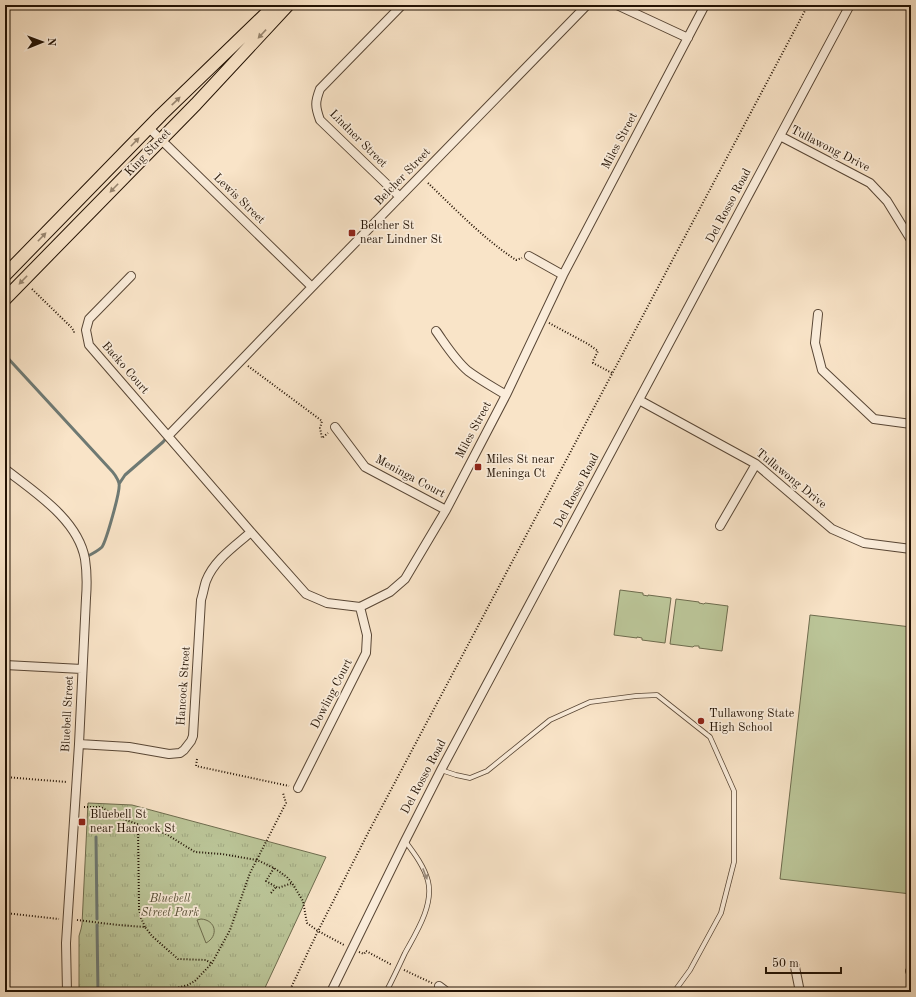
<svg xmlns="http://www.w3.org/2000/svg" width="916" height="997" font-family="'Old Standard TT',serif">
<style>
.park{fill:url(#park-tufts);stroke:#6e6c4e}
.pitch{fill:#bbc598;stroke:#6e6c4e}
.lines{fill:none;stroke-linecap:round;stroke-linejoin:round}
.stream{stroke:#6e7973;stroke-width:3}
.lane-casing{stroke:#584635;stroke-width:5.5}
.street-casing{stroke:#584635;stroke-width:10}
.primary-casing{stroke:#221204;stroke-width:14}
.path{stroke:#221204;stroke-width:2;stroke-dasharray:1 2;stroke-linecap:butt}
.lane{stroke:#fbeddb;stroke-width:4}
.street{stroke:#fbeddb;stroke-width:8}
.primary{stroke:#f9e4c8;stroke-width:12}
.oneway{fill:#988670}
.oneway2{fill:#998a7a}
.poi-dot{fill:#8f2418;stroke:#fbeddb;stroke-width:1.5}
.labels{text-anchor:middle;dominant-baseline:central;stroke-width:3.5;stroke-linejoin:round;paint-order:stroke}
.street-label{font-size:12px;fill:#221204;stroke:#fbeddb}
.poi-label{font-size:12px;fill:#221204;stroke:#fbeddb;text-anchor:start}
.park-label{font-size:12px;font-style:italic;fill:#585138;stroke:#fbeddb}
</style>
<defs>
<pattern id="park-tufts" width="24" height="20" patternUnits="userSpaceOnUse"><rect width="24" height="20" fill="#bbc598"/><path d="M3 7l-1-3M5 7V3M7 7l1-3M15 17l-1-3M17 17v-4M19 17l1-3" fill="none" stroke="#a0a881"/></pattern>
</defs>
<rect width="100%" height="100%" fill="#f9e4c8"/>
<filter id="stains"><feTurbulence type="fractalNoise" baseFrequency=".005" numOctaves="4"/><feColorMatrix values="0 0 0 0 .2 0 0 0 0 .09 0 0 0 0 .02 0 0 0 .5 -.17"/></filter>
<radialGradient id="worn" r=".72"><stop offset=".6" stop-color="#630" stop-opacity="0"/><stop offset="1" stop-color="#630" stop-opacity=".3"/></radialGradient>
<path class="park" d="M88,803l44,2 194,52 -63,135h-184v-56l2,-7 1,-5z"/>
<path class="pitch" d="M620,590l23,3v2l5,1v-1l23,3 -6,45 -23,-3v-2l-5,-1v1l-23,-3z
M676,599l23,3v1l5,1 1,-1 23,3 -6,45 -23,-3v-2h-5l-1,1 -23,-3z
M810,615l101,12v267l-131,-15z
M201,919c15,1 18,17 5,24l-9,-23z"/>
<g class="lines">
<path class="stream" d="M5,355l104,113c4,4 8,9 10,15 2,7 -13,58 -17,64 -4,4 -10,7 -16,10
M119,484l6,-9 38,-33 5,-6
M96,837l1,82
M97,925l1,67"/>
<defs>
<path id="lane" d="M909,78h2
M441,770l15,5 14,3 17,-7 63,-51 40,-18 46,-6 21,-1 53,42 24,54v71l-13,51 -31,57 -16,22
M386,992c7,-13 13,-26 19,-39 11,-20 29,-48 23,-72 -4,-15 -14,-28 -23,-40"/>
<path id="street" d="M617,5l71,33
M149,128l163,159
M780,136l90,47 17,18 24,39
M400,197l-80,-77c-5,-14 -5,-18 0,-31l82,-84
M529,256l34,19
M131,276l-42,43 -3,11 3,15 162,187 55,62 21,9 33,4 30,-15 15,-13 41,-69 60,-115 57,-120 142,-270
M818,314l-3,29 7,27 52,49 37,5
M436,331c10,14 19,29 32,40 12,9 25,16 38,24
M639,400l117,64 76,65 32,14 47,6
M335,427l30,40 81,43
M168,436l144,-149 275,-282
M5,469c29,23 73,50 80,90 2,13 2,26 1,39l-7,146 -13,199 1,49
M720,526l36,-62
M5,665l77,4
M79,744l50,3 40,7 11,-1 4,-3 7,-9 2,-5 8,-136c2,-6 3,-13 5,-19 8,-21 29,-35 45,-49
M298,788l68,-135 1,-18 -7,-28
M795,967l5,25
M910,971l1,2
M439,986l8,6
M331,992l74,-151 36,-71 409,-765"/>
<path id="primary" d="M5,275l156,-160 114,-110
M5,299l191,-195 92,-99"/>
</defs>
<use href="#lane" class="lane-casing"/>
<use href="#street" class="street-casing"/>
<use href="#primary" class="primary-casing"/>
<path class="path" d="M428,183c27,26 57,57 88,77l6,-2
M32,289l39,38 3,4v3
M549,323l39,21 10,7 -5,10v2l19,10
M248,366l74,55 -2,7 2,10 6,-5
M197,759l-1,7 93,20
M5,777l62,5
M84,807h17l19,11 46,16 29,18 27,2 35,6 17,8 13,9 5,6 11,18 3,17 1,5 11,8 26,14
M138,825l1,84 2,9 4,9
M274,868l-8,13 12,7 14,-5
M271,893l5,-6
M5,913l54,6
M77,920l41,5 27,2 7,9 26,23 28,1 5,3
M359,952l5,2 2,-3 26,14
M404,970l28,13
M161,992l27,-7 7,-4 17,-18 18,-33 20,-57 36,-70 -3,-10
M289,992l29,-61 50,-98 440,-828"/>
<use href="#lane" class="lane"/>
<use href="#street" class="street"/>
<use href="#primary" class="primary"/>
</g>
<defs><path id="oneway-solid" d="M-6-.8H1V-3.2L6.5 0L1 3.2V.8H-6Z"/></defs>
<g class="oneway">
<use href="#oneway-solid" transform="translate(262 34) rotate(133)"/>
<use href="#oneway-solid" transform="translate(176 101) rotate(-44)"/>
<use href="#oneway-solid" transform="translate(135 142) rotate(-46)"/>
<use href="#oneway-solid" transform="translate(114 188) rotate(134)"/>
<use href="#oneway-solid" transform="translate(42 237) rotate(-46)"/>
<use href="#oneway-solid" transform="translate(23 280) rotate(134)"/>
</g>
<use class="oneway2" href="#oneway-solid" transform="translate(425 874) rotate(69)"/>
<g class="poi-dot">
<rect x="348" y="229" width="8" height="8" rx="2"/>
<rect x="474" y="463" width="8" height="8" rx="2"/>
<circle cx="701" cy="721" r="4"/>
<rect x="78" y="818" width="8" height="8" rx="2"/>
</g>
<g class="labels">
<g class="street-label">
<text transform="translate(358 139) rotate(45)">Lindner Street</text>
<text transform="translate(620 141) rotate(-62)">Miles Street</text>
<text transform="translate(830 149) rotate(27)">Tullawong Drive</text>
<text transform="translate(148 153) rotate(-46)">King Street</text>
<text transform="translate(403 177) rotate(-46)">Belcher Street</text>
<text transform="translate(239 199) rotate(44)">Lewis Street</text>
<text transform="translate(729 206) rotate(-62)">Del Rosso Road</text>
<text transform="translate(125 368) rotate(49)">Backo Court</text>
<text transform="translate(474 430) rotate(-62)">Miles Street</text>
<text transform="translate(410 477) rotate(28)">Meninga Court</text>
<text transform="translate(791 479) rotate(39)">Tullawong Drive</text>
<text transform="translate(577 491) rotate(-62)">Del Rosso Road</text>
<text transform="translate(184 686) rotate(-86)">Hancock Street</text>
<text transform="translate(332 694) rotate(-63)">Dowling Court</text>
<text transform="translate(68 714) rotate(-87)">Bluebell Street</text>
<text transform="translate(424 777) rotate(-62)">Del Rosso Road</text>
</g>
<g class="poi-label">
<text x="360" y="226">Belcher St<tspan x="360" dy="14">near Lindner St</tspan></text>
<text x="486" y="460">Miles St near<tspan x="486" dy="14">Meninga Ct</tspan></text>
<text x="709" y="714">Tullawong State<tspan x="709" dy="14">High School</tspan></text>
<text x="90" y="815">Bluebell St<tspan x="90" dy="14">near Hancock St</tspan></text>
</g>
<g class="park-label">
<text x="170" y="899">Bluebell<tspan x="170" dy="14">Street Park</tspan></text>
</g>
</g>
<rect width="916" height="997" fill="none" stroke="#f9e4c8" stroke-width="20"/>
<rect x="6" y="6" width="904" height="985" fill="none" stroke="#221204" stroke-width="2"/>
<rect x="10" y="10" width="896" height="977" fill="none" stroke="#221204"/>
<g transform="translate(42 42) rotate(89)" stroke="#fbeddb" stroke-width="3" paint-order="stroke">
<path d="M0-3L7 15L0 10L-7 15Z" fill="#221204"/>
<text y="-6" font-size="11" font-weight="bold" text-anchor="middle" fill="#221204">N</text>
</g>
<path d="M766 967v6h75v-6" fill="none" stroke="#221204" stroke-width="2"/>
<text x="772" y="967" font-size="12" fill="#221204" stroke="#fbeddb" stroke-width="3" paint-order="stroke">50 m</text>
<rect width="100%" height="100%" filter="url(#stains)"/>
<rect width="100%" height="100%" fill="url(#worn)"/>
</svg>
